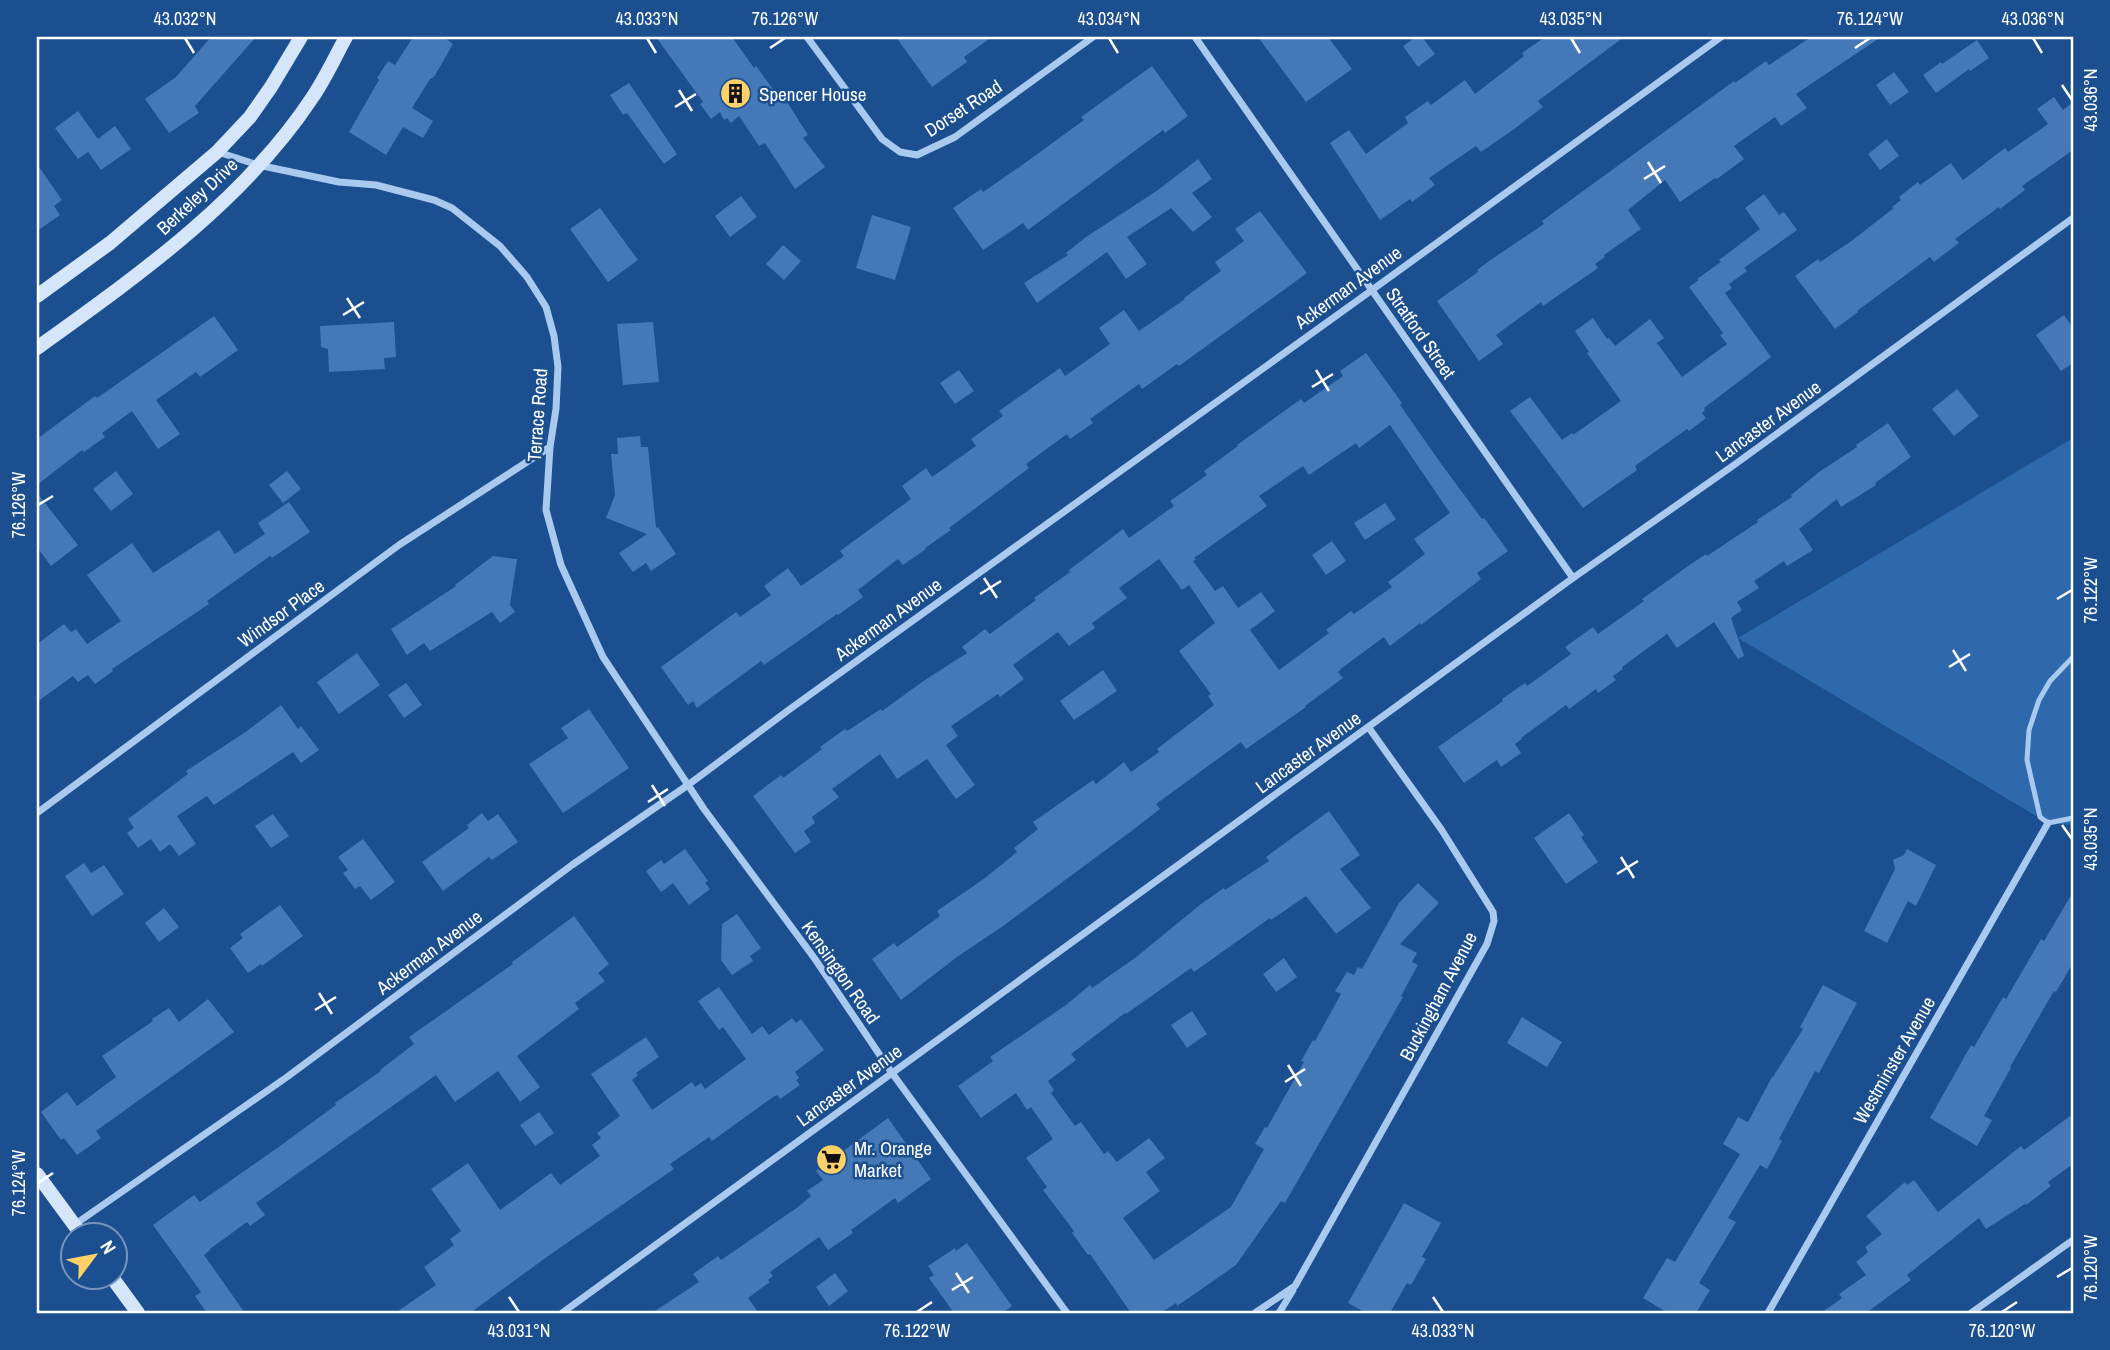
<svg xmlns="http://www.w3.org/2000/svg" width="2110" height="1350" font-family="'Archivo Narrow',sans-serif">
<style>
.green{fill:#2e69ad}
.building{fill:#4478b7;fill-rule:evenodd}
.lines{fill:none;stroke-linecap:round;stroke-linejoin:round}
.lane{stroke:#a9c9ee;stroke-width:5}
.street{stroke:#a9c9ee;stroke-width:7}
.secondary{stroke:#d6e6fa;stroke-width:14}
.ticks{fill:none;stroke:#fff;stroke-width:2.5}
.labels{text-anchor:middle;dominant-baseline:central;stroke-width:5;stroke-linejoin:round;paint-order:stroke}
.poi-label{font-size:19px;fill:#fff;stroke:#1b4f8f;text-anchor:start}
.street-label{font-size:19px;fill:#fff;stroke:#1b4f8f}
.neatline{fill:none;stroke:#fff;stroke-width:2.5}
.ticks-label{font-size:18px;text-anchor:middle;fill:#fff}
</style>
<rect width="100%" height="100%" fill="#1b4f8f"/>
<path class="green" d="M2073,438v387l-25,-2 -310,-185z"/>
<path class="building" d="M211,37h45l-61,69 4,7 -30,20 -24,-34 31,-22z
M413,37h31l9,7 -19,33 -4,2 -18,29 21,13 -10,17 -20,-11 -17,28 -37,-23 30,-52 -2,-2 11,-17 7,4z
M656,37h76l22,31 2,-2 28,38 3,-2 21,33 -5,3 22,29 -30,22 -30,-46 -6,3 -20,-30 -8,7 -4,-5 -3,2 -4,-8 -9,7 -11,-15 3,-2z
M896,37h96l-28,20 3,5 -35,25z
M1258,37h70l24,32 -46,33z
M1416,37h6l13,17 -17,13 -15,-21z
M1545,37h79l-86,64 5,6 -26,20 -36,25 -5,-6 -47,32 6,7 -23,17 -2,-3 -30,21 -50,-77 19,-13 17,24 42,-31 -3,-6 23,-16 3,4 34,-25 10,14 49,-38 -2,-3z
M1811,37h70l-85,57 11,14 -26,18 -6,-9 -41,29 10,13 -27,20 -2,-1 -35,24 -15,-22 -37,30 13,19 -37,26 1,2 -10,7 3,4 -55,38 -2,-4 -45,33 7,9 -24,17 -42,-60 41,-29 -1,-2 15,-11 52,-35 -2,-3 192,-140 1,2 31,-22 3,4z
M1977,40l12,18 -19,13 -1,-2 -33,24 -13,-18 18,-13 1,2z
M1152,66l36,50 -23,17 -2,-3 -135,100 -5,-7 -40,27 -30,-42 28,-19 2,3 42,-29 59,-43 -3,-3z
M1894,72l15,20 -19,13 -14,-20z
M629,83l48,71 -13,10 -37,-51 -4,2 -13,-20z
M2054,97l9,13 10,-8v48l-51,36 3,4 -25,19 -1,-2 -44,32 4,4 -25,19 -4,-5 -73,54 1,1 -23,17 -40,-53 23,-17 2,3 30,-20 44,-34 -2,-1 9,-7 -2,-3 19,-15 2,3 31,-22 12,17 42,-32 3,4 40,-28 -11,-15z
M78,111l20,28 17,-13 16,23 -30,21 -13,-18 -10,7 -23,-31z
M1887,139l12,17 -19,14 -12,-16z
M1198,159l14,20 -20,14 20,24 -19,15 -22,-24 -44,29 20,27 -21,15 -19,-27 -70,51 -13,-20 44,-28 -2,-2 20,-16 72,-47z
M37,164l25,36 -8,6 6,9 -23,16z
M1764,194l15,21 5,-3 13,18 -53,38 3,3 -18,13 3,4 -7,5 46,64 -67,51 1,2 -3,3 4,5 -17,13 -2,-2 -52,37 2,4 -54,38 -73,-97 20,-14 32,43 10,-7 1,2 48,-34 -34,-48 2,-1 -14,-21 18,-13 14,21 2,-1 6,8 35,-27 14,19 -7,5 25,34 45,-33 -7,-9 3,-2 -34,-46 10,-7 -2,-1 24,-17 -2,-2 41,-31 -15,-21z
M741,196l16,21 -27,20 -15,-21z
M600,208l38,52 -30,22 -38,-53z
M1260,211l47,62 -128,93 -2,-2 -35,25 -3,-5 -49,35 3,4 -23,16 -3,-5 -41,30 3,4 -80,60 2,2 -26,18 1,1 -23,16 -5,-6 -40,31 5,7 -25,18 -1,-1 -73,51 -3,-4 -64,47 -4,-7 -5,4 -27,-38 75,-55 4,5 31,-22 -7,-9 24,-18 13,18 43,-30 -4,-5 71,-52 -9,-13 24,-18 6,9 44,-31 -5,-7 32,-23 -4,-5 61,-43 5,8 45,-32 -11,-16 25,-18 15,21 46,-32 -1,-1 37,-27 -6,-9 29,-21 -9,-12z
M872,215l39,12 -16,53 -39,-12z
M783,245l18,16 -17,19 -18,-16z
M2064,315l9,13v35l-12,8 -25,-36z
M214,316l24,34 -38,27 -4,-5 -40,28 24,34 -22,15 -26,-38 -30,22 3,4 -21,15 -2,-2 -45,35v-46l58,-43 2,2z
M394,322l2,35 -12,1 1,11 -56,3 -1,-23 -7,-2 -1,-21z
M653,322l6,60 -36,3 -6,-61z
M1366,353l36,50 -2,2 42,60 40,54 2,-1 24,33 -31,22 4,6 -60,46 -1,-2 -30,23 -6,-9 -42,31 -4,4 5,6 -38,28 1,1 -60,42 -5,-7 -85,62 4,5 -30,23 -127,94 -46,31 -56,43 -29,-41 22,-16 3,4 43,-31 -3,-5 48,-33 32,-26 -3,-4 24,-19 -5,-7 60,-42 3,4 28,-22 7,10 28,-20 -2,-3 57,-44 -6,-9 3,-2 -32,-43 36,-28 -26,-38 -7,5 -23,-31 -40,29 8,10 -35,25 3,5 -26,18 -11,-14 -45,33 11,14 -24,18 -2,-3 -47,32 7,10 -12,9 29,40 -19,14 -29,-40 -30,20 -17,-25 -48,35 7,8 -27,20 3,6 -11,8 7,11 -16,11 -42,-57 28,-21 2,3 39,-29 -2,-2 25,-18 2,2 34,-22 1,2 40,-29 45,-29 -5,-6 23,-18 5,5 46,-34 -2,-2 36,-26 -1,-2 54,-41 6,9 45,-32 -4,-5 37,-26 -3,-4 34,-25 -1,-1 64,-46 3,4 39,-27 -3,-5zM1390,425l60,88 -36,26 11,15 -37,28 4,5 -38,27 -3,-3 -25,19 3,3 -50,37 -29,-40 25,-19 -14,-19 -23,16 -15,-22 -8,5 -22,-30 3,-1 -2,-2 73,-52 -8,-10 44,-30 6,9 47,-32 3,5z
M959,370l15,21 -19,13 -15,-21z
M1957,389l22,27 -25,20 -22,-27z
M1888,423l23,34 -36,26 1,2 -35,22 -4,-8 -38,30 14,21 -26,16 -3,-5 -30,20 5,7 -22,14 5,8 -11,8 13,38 -6,3 -24,-37 -37,26 -10,-14 -45,33 1,2 -10,7 3,4 -18,13 -2,-4 -27,20 -3,-4 -45,33 1,1 -7,5 6,9 -20,14 -4,-7 -33,23 -26,-36 65,-46 -1,-2 23,-16 2,3 44,-32 -6,-7 28,-20 5,7 46,-33 -2,-2 49,-35 15,-10 1,2 51,-34 -1,-2 35,-23 -1,-2 28,-23 38,-25 -1,-2z
M640,436l1,11h7l8,81 2,-1 18,27 -25,17 -5,-8 -13,9 -14,-19 28,-19 -41,-16 9,-23 -4,-41h7l-1,-16z
M116,471l17,23 -22,17 -18,-22z
M287,471l14,18 -18,14 -14,-18z
M37,493l41,52 -27,21 -14,-19z
M289,502l21,30 -38,26 -2,-2 -63,45 2,3 -97,65 1,2 -18,13 -7,-9 -10,7 -5,-6 -36,26v-58l27,-20 7,8 5,-3 11,15 34,-23 -34,-46 45,-32 21,30 66,-43 16,24 30,-20 -7,-11z
M1385,503l11,16 -31,21 -11,-17z
M1332,541l14,20 -20,14 -14,-20z
M493,556l24,3 -7,46 5,7 -15,11 -8,-11 -62,39 -6,-8 -17,12 -16,-26 65,-43 -1,-1z
M357,653l23,32 -41,29 -22,-32z
M1103,670l14,21 -43,29 -14,-19z
M406,683l16,22 -18,13 -16,-23z
M281,705l17,24 3,-3 18,24 -18,13 -8,-11 -79,53 -7,-9 -30,20 19,28 -17,12 -9,-12 -10,8 -9,-13 -13,9 -11,-15 7,-5 -6,-9 60,-45 -2,-3 61,-40z
M589,709l40,59 -66,45 -34,-49 39,-26 -7,-10z
M1329,811l31,44 -20,14 31,39 -35,26 -30,-38 -35,24 -1,-2 -76,54 -3,-4 -65,46 -1,-1 -54,41 5,6 -28,21 6,9 -3,3 24,33 6,-4 23,32 4,-3 9,11 32,-24 16,20 -19,14 14,19 -37,27 31,42 77,-53 33,-58 -9,-5 10,-17 2,1 37,-66 -3,-1 12,-21 2,1 26,-47 -6,-3 12,-19 7,3 4,-8 4,2 37,-66 19,-20 21,20 -39,41 17,9 -5,9 6,3 -17,31 2,1 -118,206 -4,-2 -45,64 -40,28 -19,13 -1,-3 -15,10h-30l-41,-59 -2,1 -16,-22 2,-2 -31,-41 4,-3 -21,-29 27,-19 -22,-32 -4,3 -11,-17 -35,25 -23,-32 35,-25 -3,-4 76,-52 24,-20 2,3 43,-30 66,-54 23,-16 1,2 44,-29 -3,-4z
M482,813l6,8 10,-7 20,28 -26,18 -3,-3 -46,34 -21,-29 47,-34 -2,-3z
M1569,813l15,22 -3,2 17,25 -32,22 -32,-46z
M273,814l16,22 -18,12 -16,-22z
M363,839l32,43 -24,18 -11,-14 -5,3 -12,-16 5,-3 -10,-13z
M685,849l23,32 -3,2 5,6 -21,16 -16,-22 -12,9 -15,-21 15,-11 3,4z
M1907,849l29,16 -20,41 -8,-5 -21,42 -23,-12 31,-62 -2,-9 11,-5z
M84,863l7,10 13,-8 20,29 -32,22 -27,-40z
M2073,892v71l-17,29 -2,-1 -44,76 1,1 -27,48 8,4 -15,26 -47,-28 41,-73 3,2 29,-50 3,2 35,-60 3,2z
M280,905l23,31 -41,30 -1,-2 -13,9 -18,-25 13,-10 -3,-4z
M164,908l15,19 -20,15 -14,-19z
M737,914l24,34 -11,8 3,5 -21,14 -11,-15 1,-36z
M574,916l35,48 -11,9 7,8 -30,22 4,6 -62,47 23,31 -20,15 -22,-31 -43,31 -19,-27 -180,128 9,12 -15,11 -3,-4 -37,27v1l-6,5 41,58h-38l-12,-17 6,-4 -48,-67 41,-30 6,7 80,-56 56,-41 -1,-2 46,-32 -1,-1 34,-26 -5,-7 104,-73 -1,-2z
M1284,958l13,19 -21,15 -13,-18z
M1823,985l34,18 -38,70 -4,-2 -36,68 3,2 -15,28 -7,-4 -32,53 8,4 -37,61 11,7 -14,23h-28l-25,-15 24,-40 8,4 65,-108 -17,-10 15,-27 10,5 24,-45h1l30,-48 -3,-2z
M719,987l33,47 10,-8 7,9 23,-17 4,5 5,-4 23,31 -29,22 4,6 -3,2 4,5 -20,14 -3,-4 -4,2 -61,44 -3,-4 -39,27 4,5 -123,85 -81,59h-75l41,-28 -12,-18 30,-22 -4,-6 11,-8 -30,-42 37,-26 32,47 51,-37 9,12 40,-29 -8,-11 9,-7 -4,-5 23,-17 -29,-42 55,-37 13,20 -23,16 2,2 -6,5 20,30 40,-28 3,5 6,-4 4,6 41,-30 -23,-32 -4,3 -21,-29z
M208,999l26,33 -138,99 5,7 -24,17 -13,-17 -3,2 -20,-28 26,-20 10,14 39,-29 -14,-21 51,-35 -1,-2 17,-11 10,14z
M1192,1011l15,23 -20,14 -16,-23z
M1522,1017l40,25 -15,25 -40,-24z
M539,1112l15,21 -19,13 -15,-21z
M2073,1114v50l-25,18 3,4 -25,19 -1,-1 -39,25 -7,-11 -72,57 4,5 -45,33h-45l21,-15 -3,-4 27,-19 -10,-13 12,-10 -3,-5 17,-13 -16,-18 39,-34 2,3 7,-5 24,32 83,-66 3,4z
M888,1118l43,61 -33,24 -3,-5 -44,32 2,3 -25,17 -9,-13 -49,35 3,4 -5,4 2,2 -22,16 11,15h-107l47,-31 -6,-8 25,-18 3,4 77,-53 13,-11 -4,-5 16,-11 -7,-9z
M1404,1203l37,20 -19,34 4,2 -15,26 -4,-2 -17,30h-24l-18,-10z
M967,1243l45,63 -10,7h-48l-25,-35 5,-3 -6,-9 27,-18 1,3z
M835,1273l13,18 -19,15 -13,-19z"/>
<g class="lines">
<path class="lane" d="M2073,657l-23,24 -11,19 -10,30 -2,30 13,57 8,6 25,-5"/>
<path class="street" d="M807,37l75,102 18,13 17,3 38,-18 138,-100
M1195,37l378,541
M218,152l40,13 81,17 37,3 58,15 18,8 48,38 27,31 19,30 8,29 4,31 -2,42 -6,38 -4,63 15,55 42,92 101,152 111,150 77,114 175,240
M37,813l362,-268 151,-98
M74,1225l213,-148 285,-212 116,-80 102,-76 582,-419 349,-253
M562,1313l1011,-735 161,-113 339,-247
M1255,1313l40,-27 192,-342 7,-23 -1,-9 -52,-83 -72,-101
M1279,1313l14,-23
M1768,1313l280,-490
M1971,1313l102,-73"/>
<path class="secondary" d="M37,296l73,-53 107,-91 33,-35 21,-30 30,-50
M37,348c100,-72 206,-146 275,-250 13,-19 23,-41 34,-61
M37,1174l44,60
M111,1276l27,37"/>
</g>
<path class="ticks" d="M185,38l9,15M647,38l9,15M1109,38l9,15M1571,38l9,15M2033,38l9,15M770,48l15,-10M1855,48l15,-10M2062,85l10,15M679,90l13,21M675,107l21,-13M1648,162l13,21M1644,179l21,-13M347,298l13,20M343,315l21,-13M1316,370l13,21M1312,387l21,-13M38,505l15,-9M984,578l13,20M980,594l21,-13M2057,599l15,-9M1953,650l13,21M1949,667l21,-13M652,785l13,21M648,802l20,-13M2062,825l10,14M1621,857l13,21M1617,874l21,-13M319,993l13,21M315,1010l21,-13M1288,1065l13,21M1285,1082l20,-13M38,1183l15,-10M956,1273l13,20M2057,1277l15,-9M952,1290l21,-13M509,1297l10,15M1433,1297l10,15M917,1312l15,-10M2002,1312l15,-10"/>
<defs>
<symbol id="building-disc" viewBox="-11 -11 22 22"><circle r="9.5" fill="#ffd166" stroke="#1b4f8f"/><path d="M-4-6H4V6H1V3H-1V6H-4ZM-2.5-4.3h1.7v1.8h-1.7ZM.8-4.3h1.7v1.8H.8ZM-2.5-1h1.7V.8h-1.7ZM.8-1h1.7V.8H.8Z" fill="#111"/></symbol>
<symbol id="supermarket-disc" viewBox="-11 -11 22 22"><circle r="9.5" fill="#ffd166" stroke="#1b4f8f"/><path d="M-6-5.5h2.5l.6 2H6L4.5 2H-2.5L-4.4-4H-6ZM-1.5 3.2a1.3 1.3 0 1 0 .1 0ZM3 3.2a1.3 1.3 0 1 0 .1 0Z" fill="#111"/></symbol>
</defs>
<g fill-rule="evenodd">
<use href="#building-disc" x="718" y="76" width="35" height="35"/>
<use href="#supermarket-disc" x="814" y="1142" width="35" height="35"/>
</g>
<g class="labels">
<g class="poi-label">
<text x="759" y="94">Spencer House</text>
<text x="854" y="1148">Mr. Orange<tspan x="854" dy="22">Market</tspan></text>
</g>
<g class="street-label">
<text transform="translate(963 108) rotate(-33)">Dorset Road</text>
<text transform="translate(197 196) rotate(-43)">Berkeley Drive</text>
<text transform="translate(1348 287) rotate(-36)">Ackerman Avenue</text>
<text transform="translate(1421 333) rotate(55)">Stratford Street</text>
<text transform="translate(537 415) rotate(-86)">Terrace Road</text>
<text transform="translate(1768 421) rotate(-36)">Lancaster Avenue</text>
<text transform="translate(281 613) rotate(-36)">Windsor Place</text>
<text transform="translate(888 619) rotate(-36)">Ackerman Avenue</text>
<text transform="translate(1308 752) rotate(-36)">Lancaster Avenue</text>
<text transform="translate(429 952) rotate(-37)">Ackerman Avenue</text>
<text transform="translate(841 972) rotate(55)">Kensington Road</text>
<text transform="translate(1438 996) rotate(-62)">Buckingham Avenue</text>
<text transform="translate(1894 1060) rotate(-60)">Westminster Avenue</text>
<text transform="translate(849 1085) rotate(-36)">Lancaster Avenue</text>
</g>
</g>
<rect width="2110" height="1350" fill="none" stroke="#1b4f8f" stroke-width="77"/>
<g transform="translate(94 1256) rotate(58)"><circle r="33" fill="#1b4f8f" stroke="#7695bc" stroke-width="2"/>
<path d="M0-5L12 26L0 18L-12 26Z" fill="#ffd166"/>
<text y="-10" font-size="19" font-weight="bold" text-anchor="middle" fill="#ffffff">N</text>
</g>
<rect x="38" y="38" width="2034" height="1274" class="neatline"/>
<g class="ticks-label">
<text x="185" y="25">43.032°N</text>
<text x="647" y="25">43.033°N</text>
<text x="785" y="25">76.126°W</text>
<text x="1109" y="25">43.034°N</text>
<text x="1571" y="25">43.035°N</text>
<text x="1870" y="25">76.124°W</text>
<text x="2033" y="25">43.036°N</text>
<text transform="translate(2091 100) rotate(-90)" y="6">43.036°N</text>
<text transform="translate(19 505) rotate(-90)" y="6">76.126°W</text>
<text transform="translate(2091 590) rotate(-90)" y="6">76.122°W</text>
<text transform="translate(2091 839) rotate(-90)" y="6">43.035°N</text>
<text transform="translate(19 1183) rotate(-90)" y="6">76.124°W</text>
<text transform="translate(2091 1268) rotate(-90)" y="6">76.120°W</text>
<text x="519" y="1337">43.031°N</text>
<text x="917" y="1337">76.122°W</text>
<text x="1443" y="1337">43.033°N</text>
<text x="2002" y="1337">76.120°W</text>
</g>
</svg>
